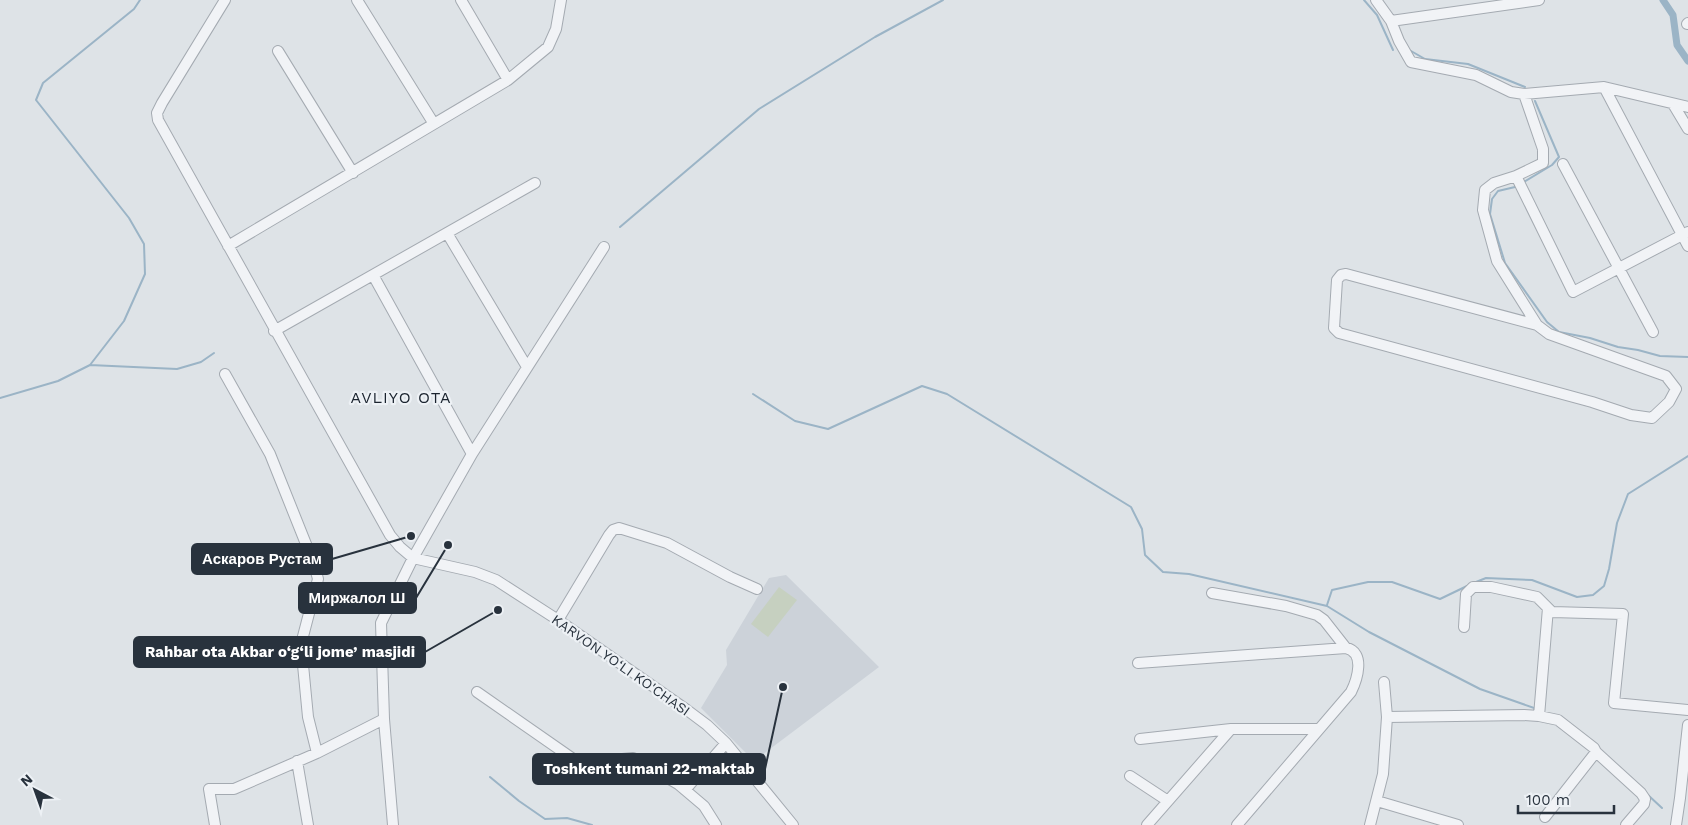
<svg xmlns="http://www.w3.org/2000/svg" width="1688" height="825" font-family="'Work Sans',sans-serif">
<style>
.built{fill:#ccd2d9}
.green{fill:#c6d0c0}
.lines{fill:none;stroke-linecap:round;stroke-linejoin:round}
.stream{stroke:#9bb4c6;stroke-width:2}
.canal{stroke:#9bb4c6;stroke-width:7}
.minor-casing{stroke:#a4aab1;stroke-width:12}
.minor{stroke:#f1f3f6;stroke-width:10}
.labels{text-anchor:middle;dominant-baseline:central;stroke-width:4.5;stroke-linejoin:round;paint-order:stroke}
.street-label{font-size:14px;fill:#28323d;stroke:#edf1f5}
.quarter-label{font-size:16px;letter-spacing:1px;fill:#1a232e;stroke:#edf1f5}
.leader{fill:none;stroke:#28323d;stroke-width:2}
.callout-dot{fill:#28323d;stroke:#edf1f5;stroke-width:2}
.callout{fill:#28323d;stroke:#28323d;stroke-width:2}
.callout-label{font-size:15px;text-anchor:middle;font-weight:bold;fill:#fff}
</style>
<rect width="100%" height="100%" fill="#dee3e7"/>
<path class="built" d="M786,575l93,92 -125,94 -53,-53 26,-43 -1,-15 43,-72z"/>
<path class="green" d="M779,587l18,13 -29,37 -17,-13z"/>
<g class="lines">
<path class="stream" d="M1364,0l13,15 16,35
M1411,51l14,8 43,5 57,23
M1524,182l28,-17 7,-8 -24,-56
M1515,187l-17,4 -6,8 -2,15 15,49 42,59 12,10 31,6 28,9 20,3 22,6 28,1
M620,227l139,-118 116,-72 68,-37
M90,365l87,4 24,-7 13,-9
M753,394l42,27 33,8 94,-43 25,8 184,113 11,22 3,26 18,17 26,2 138,32 42,26 111,57 57,20
M0,398l58,-17 32,-16 34,-44 21,-47 -1,-30 -15,-26 -93,-118 7,-17 91,-74 6,-9
M1476,582l10,-4 46,2 45,17 16,-2 11,-9 5,-17 8,-46 11,-29 60,-38
M1327,605l5,-15 36,-8h24l48,17 27,-13
M490,777l29,24 26,18 22,-1 25,7
M1648,795l14,13"/>
<path class="canal" d="M1663,0l10,15 4,30 11,16"/>
<defs>
<path id="minor" d="M225,0l-63,103 -5,10 1,7 232,415 10,12 13,11 62,14 21,8 62,40 129,90 20,15 19,18 67,82
M357,0l77,124
M461,0l47,80
M1376,0l15,21 8,20 12,21 65,13 35,17 13,2 80,-7 84,20
M1391,21l148,-21
M1687,24l1,-1
M278,51l75,122
M1604,87l84,159
M1524,94l19,55v14l-27,13 -22,7 -9,7 -2,20 14,51 40,64
M1673,104l15,25
M1563,164l90,168
M1516,176l57,116 115,-60
M447,233l80,134
M228,246l280,-166 40,-33 8,-18 5,-29
M1346,274l191,51 12,9 117,42 10,13 -7,13 -17,16 -21,-3 -39,-13 -253,-69 -5,-5 3,-48 4,-5z
M373,275l99,179
M274,331l261,-148
M225,374l45,80 44,110 4,15 -17,65 7,73 9,36
M1212,593l74,13 31,9 7,5 22,28c20,4 11,32 5,44l-114,133
M558,620l51,-85 4,-5 6,-2 48,15 63,34 27,12
M1464,627l2,-33 7,-7h18l46,10 15,15 71,2 -9,89 74,7
M1138,663l208,-15
M477,692l102,71 54,-5 45,26 26,22 12,19
M1539,716l9,-108
M1387,717l137,-2 15,1 19,4 36,28 2,4 -51,65
M1140,739l91,-10h88
M1596,752l45,41 4,6 -1,5 -18,21
M297,761l11,64
M1130,776l38,25
M685,790l41,-47
M1377,801l81,24
M215,825l-6,-36h25l83,-36 67,-34
M393,825l-9,-106 -3,-96 32,-65 59,-104 132,-207
M1147,825l84,-96
M1370,825l13,-51 4,-57 -3,-35
M1676,825l4,-27 8,-73"/>
</defs>
<use href="#minor" class="minor-casing"/>
<use href="#minor" class="minor"/>
</g>
<g class="labels">
<g class="street-label">
<text transform="translate(621 665) rotate(35)">KARVON YO‘LI KO'CHASI</text>
</g>
<g class="quarter-label">
<text x="401" y="397">AVLIYO OTA</text>
</g>
</g>
<path class="leader" d="M411 536L332 559M448 545L416 598M498 610L425 652M783 687L765 769"/>
<g class="callout-dot">
<circle cx="411" cy="536" r="5"/>
<circle cx="448" cy="545" r="5"/>
<circle cx="498" cy="610" r="5"/>
<circle cx="783" cy="687" r="5"/>
</g>
<g class="callout">
<rect x="192" y="544" width="140" height="30" rx="5"/>
<rect x="299" y="583" width="117" height="30" rx="5"/>
<rect x="134" y="637" width="291" height="30" rx="5"/>
<rect x="533" y="754" width="232" height="30" rx="5"/>
</g>
<g class="callout-label">
<text x="262" y="564">Аскаров Рустам</text>
<text x="357" y="603">Миржалол Ш</text>
<text x="280" y="657">Rahbar ota Akbar o‘g‘li jome’ masjidi</text>
<text x="649" y="774">Toshkent tumani 22-maktab</text>
</g>
<g transform="translate(35 790) rotate(319)" stroke="#edf1f5" stroke-width="4" paint-order="stroke">
<path d="M0-4L9 19L0 12L-9 19Z" fill="#28323d"/>
<text y="-8" font-size="14" font-weight="bold" text-anchor="middle" fill="#28323d">N</text>
</g>
<path d="M1518 805v8h96v-8" fill="none" stroke="#28323d" stroke-width="2.5"/>
<text x="1526" y="805" font-size="15" fill="#28323d" stroke="#edf1f5" stroke-width="4" paint-order="stroke">100 m</text>
</svg>
